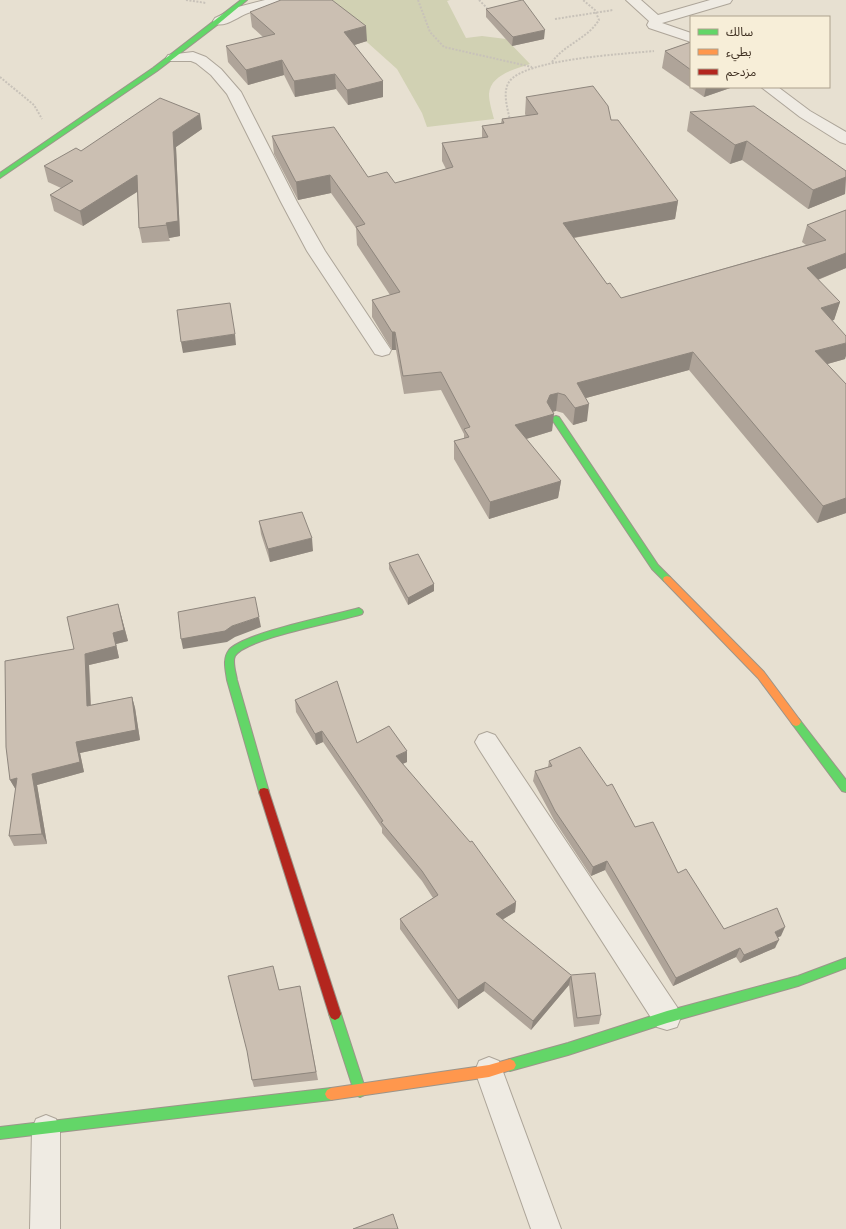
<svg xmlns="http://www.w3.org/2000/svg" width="846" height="1229" font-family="'Times New Roman','Noto Sans Arabic',serif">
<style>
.cemetery{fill:#d1d1b3}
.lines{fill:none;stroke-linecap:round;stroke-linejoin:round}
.street-casing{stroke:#ada599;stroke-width:2}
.fast-casing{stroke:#9c958a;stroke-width:2}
.slow-casing{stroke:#9c958a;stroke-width:2}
.jam-casing{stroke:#9c958a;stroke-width:2}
.path{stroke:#c8c2b9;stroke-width:2;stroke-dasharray:2 1.5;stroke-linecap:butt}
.street{fill:#efebe3;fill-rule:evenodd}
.fast{fill:#63d668;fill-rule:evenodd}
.slow{fill:#ff974d;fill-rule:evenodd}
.jam{fill:#b3261e;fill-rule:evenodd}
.wall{fill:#afa499}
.shaded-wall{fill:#8e867d}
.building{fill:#cbbfb2;stroke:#8e867d}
</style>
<rect width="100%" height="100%" fill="#e7e0d1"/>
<path class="cemetery" d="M320,0h130l-3,1 19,37 16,-2 24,3 24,25c-15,5 -40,11 -41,30 0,8 3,17 5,25l-67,8 -5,-14 -25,-44z"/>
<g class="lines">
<defs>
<path id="street" d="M265,0h23l-2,3c-13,3 -26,6 -38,10 -11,4 -21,14 -33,11l-2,-3 2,-3 23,-11z
M626,0h15l17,15 52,-15h22l-2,3 -68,20 29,10v9l-42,-14 -2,-3 2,-4z
M193,52l13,5 15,12 20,23 56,110 28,49 66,99 -2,4 -7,2 -7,-2 -68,-103 -26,-49 -54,-108 -16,-19 -15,-12 -5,-2h-23l-2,-3 2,-3z
M761,87h17l32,24 36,21v12l-6,-2 -40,-25z
M487,732l8,3 182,272 4,10 -4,10 -10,3 -10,-3 -178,-278 -4,-7 4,-7z
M489,1057l10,4 62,168h-30l-56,-158 4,-10z
M46,1115l10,4 4,10v100h-30l2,-100 4,-10z"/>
<path id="fast" d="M241,0h6l-30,25 -60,46 -157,107v-5l153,-105z
M556,416l3,1 99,148 12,12 1,2 -1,2h-6l-12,-12 -99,-148 -1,-2 1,-2z
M359,608l3,2 1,2 -1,2c-23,8 -116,24 -127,42 -3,6 1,17 2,24l32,112 -1,3 -4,1 -4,-1 -33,-115c-1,-9 -5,-21 2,-30 14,-17 105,-35 130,-42z
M796,718l3,1 47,61v12l-4,-1 -49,-66 -2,-3 2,-3z
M846,958v10l-48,18 -131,37 -99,32 -58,16 -4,-2 -2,-4 2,-4 4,-2 58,-16 99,-32 131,-35z
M335,1008l4,2 2,4 25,77 -2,4 -4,2 -4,-2 -2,-4 -25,-77 2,-4z
M331,1088l4,2 2,4 -2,4 -4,2 -331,39v-12z"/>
<path id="slow" d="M667,576l3,1 94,95 35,47 2,3 -2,3 -3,1 -3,-1 -35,-47 -94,-97 -1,-2 1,-2z
M510,1059l4,2 2,4 -2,4 -25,8 -158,23 -4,-2 -2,-4 2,-4 4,-2 158,-23z"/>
<path id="jam" d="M264,788l4,1 1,3 72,222 -2,4 -4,2 -4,-2 -2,-4 -70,-222 1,-3z"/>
</defs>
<use href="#street" class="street-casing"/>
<use href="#fast" class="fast-casing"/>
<use href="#slow" class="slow-casing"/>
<use href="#jam" class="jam-casing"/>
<path class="path" d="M186,0l20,3
M418,0l12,32 14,15 88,20
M479,0l8,8
M555,19l58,-9
M552,62c13,-18 35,-23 47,-42l-4,-10 -12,-10
M0,77l34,28 8,14
M510,121c-2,-12 -8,-28 -1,-39 15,-23 116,-28 145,-31"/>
<use href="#street" class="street"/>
<use href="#fast" class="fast"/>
<use href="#slow" class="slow"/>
<use href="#jam" class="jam"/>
</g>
<path class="wall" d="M486,9l58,30 -32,7 -26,-29z
M250,12l117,29 -13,4 29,36v16l-35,8 -12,-16 -41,8 -11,-22 -36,10 -20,-23 -2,-16 37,-9 -11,-10z
M691,42v45h42l-29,10 -42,-29 3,-17z
M526,97l85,23 67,81 -3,18 -101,19 33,46 14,14 185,-53 -4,-3 5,-17 39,-15v58l-28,12 22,22 -6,18h-2l13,39 -18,5 19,20v129l-29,10 -128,-153 -103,28 1,23 -14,4 -10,-12 -7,-2h-3l-1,20 -26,8 35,42 -3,17 -69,21 -35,-60v-18l10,-2v-5l-23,-44 -37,4 -8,-44h-4l-20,-33v-17l18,-5 -33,-50 -1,-17 -25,-35 -33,7 -24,-46 -2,-18 96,41 27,6 51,-14 -4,-8v-18l40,-5v-12l19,-3 1,-4 24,-3 -1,-2z
M690,112l156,59 -1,23 -37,15 -66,-49 -12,4 -43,-33z
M202,129l-26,18 4,89 -11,2 1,3 -28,2 -3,-15 -2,-36 -54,34 -29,-15 -4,-16 11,-7 -13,-6 -4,-16 37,-15z
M259,521l54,30 -43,11 -9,-28z
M389,563l45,21v7l-26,14 -19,-36z
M121,615l7,26 -12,3 3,14 -30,7 2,40 41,-8 3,11 5,32 -60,13 4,19 -47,13 10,59 -33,2 -5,-10 7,-46 -6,-10 64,-131z
M295,700l62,43 50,19 -5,2 114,138 -1,10 -13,8 69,55 30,40 -2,9 -25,3 -5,-42 -38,45 -47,-39 -26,18 -58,-80v-10l33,-21 -11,-17 -40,-48v-5l-59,-86 -7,3 -20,-33z
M549,761l86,66 43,46 46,56 57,7 -3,1 -3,11 -35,15 -4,-6 -63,29 -68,-116 -14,6 -37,-56 -21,-39 2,-10 13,-4z
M300,986l18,94 -64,7 -2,-7 27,-90z"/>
<path class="shaded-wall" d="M366,26l1,15 -22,7 -1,-16z
M545,30l-1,9 -32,7 1,-9z
M282,60l2,15 -36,10 -2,-15z
M335,74l1,15 -41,8 -1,-16z
M383,81v16l-35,8 -1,-15z
M706,87h27l-29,10z
M200,114l2,15 -26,18 4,89 -11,2 -3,-15 7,-91z
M747,141l-5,19 -12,4 5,-19z
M137,175l3,15 -57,36 -3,-15z
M330,175l1,18 -33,7 -2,-18z
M846,177l-1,17 -37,15 5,-19z
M678,201l-3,18 -114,21 2,-17z
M846,253v15l-44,18 5,-18z
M840,302l-6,18 -19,6 6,-18z
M392,332h3l1,18h-4z
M235,334l1,11 -53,8 -2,-11z
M846,343v13l-1,3 -35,10 5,-18z
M693,352l-4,18 -114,31 2,-18z
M558,393l-2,18 -7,2 5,1 -2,17 -39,12 2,-18 32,-23 3,-7z
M589,404l-2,17 -14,4 2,-17z
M561,481l-3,17 -69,21 1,-17z
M846,498v15l-29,10 6,-17z
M312,538l1,13 -43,11 -2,-13z
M434,584v7l-26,14v-7z
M118,604l10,37 -12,3 3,14 -30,7 2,52 -4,-11 -2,-52 28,-21z
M259,617l2,10 -26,10 -8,5 -44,7 -2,-10 51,-13z
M132,697l3,11 5,32 -60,13 4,19 -47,13 10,59 -5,-10 -10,-60 44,-32z
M322,731l1,11 -7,3 -1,-11z
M407,751v11l-11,5v-11z
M17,778l-1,12 -6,-10z
M607,861l-2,9 -14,6 2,-9z
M516,902l-1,10 -20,12 1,-10z
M785,927l-4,9 -11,5 5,-9z
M779,940l-4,8 -35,15 4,-8z
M740,948l-4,9 -63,29 3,-8z
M571,976l-2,9 -38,45 2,-9z
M485,982l-1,9 -26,18v-9z"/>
<path class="building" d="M281,0h51l34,26 -22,6 39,49 -36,9 -12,-16 -41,7 -12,-21 -36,10 -20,-24 49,-12 -25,-22z
M522,0h1l22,30 -32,7 -27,-28z
M691,42v28l-26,-19z
M593,86l15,20 3,14h7l60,81 -115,22 44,61 3,-1 11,15 205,-58 -19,-15 39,-15v43l-39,15 33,34 -19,6 25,28v7l-31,8 31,33v114l-23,8 -130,-154 -116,31 12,21 -14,4 -10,-13 -7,-2 -8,2 -3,7 7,12 -39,11 46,56 -71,21 -36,-61 15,-4 -5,-8 6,-2 -29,-55 -38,4 -8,-44h-3l-20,-32 28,-8 -44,-65 9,-3 -35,-49 -34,7 -24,-46 62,-9 34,50 19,-5 8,11 58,-16 -11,-24 46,-6 -6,-11 22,-3 -2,-4 36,-5 -12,-17z
M160,98l40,16 -27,18 5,89 -12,2 1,2 -28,3 -2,-53 -57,36 -30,-16 23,-14 -29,-15 32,-18 5,3z
M754,106l92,65v6l-33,13 -66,-49 -12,4 -45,-33z
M230,303l5,31 -54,8 -4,-32z
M302,512l10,26 -44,11 -9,-28z
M418,554l16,30 -26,14 -19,-35z
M255,597l4,20 -27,9 -7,5 -44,8 -3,-27z
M118,604l6,26 -11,3 3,13 -31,8 2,52 45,-9 4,33 -60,12 4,20 -48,12 10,60 -33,2 8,-58 -7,2 -4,-33 -1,-86 69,-12 -7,-32z
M337,681l20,62 32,-17 18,25 -11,5 74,86 2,-1 44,61 -20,12 75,61 24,-2 6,42 -24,3 -6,-42 -38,45 -48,-39 -27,18 -58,-81 38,-24 -16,-24 -41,-49 2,-1 -61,-90 -7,3 -20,-34z
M580,747l27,39 5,-2 23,43 18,-5 25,51 8,-4 38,60 53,-21 8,19 -10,5 4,8 -35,15 -4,-7 -64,30 -69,-117 -14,6 -38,-56 -20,-40 17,-5 -3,-5z
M273,966l6,24 21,-4 16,86 -64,8 -5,-29 -19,-75z
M393,1214l5,15h-45z"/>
<rect x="690" y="16" width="140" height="72" fill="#f7eed8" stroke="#ada18e"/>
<rect x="698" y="29" width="20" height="6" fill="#63d668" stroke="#ada18e"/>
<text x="726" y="36" font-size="12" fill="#3d2e20">سالك</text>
<rect x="698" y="49" width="20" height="6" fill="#ff974d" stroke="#ada18e"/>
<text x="726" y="56" font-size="12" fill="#3d2e20">بطيء</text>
<rect x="698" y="69" width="20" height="6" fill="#b3261e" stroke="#ada18e"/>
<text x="726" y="76" font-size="12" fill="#3d2e20">مزدحم</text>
</svg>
